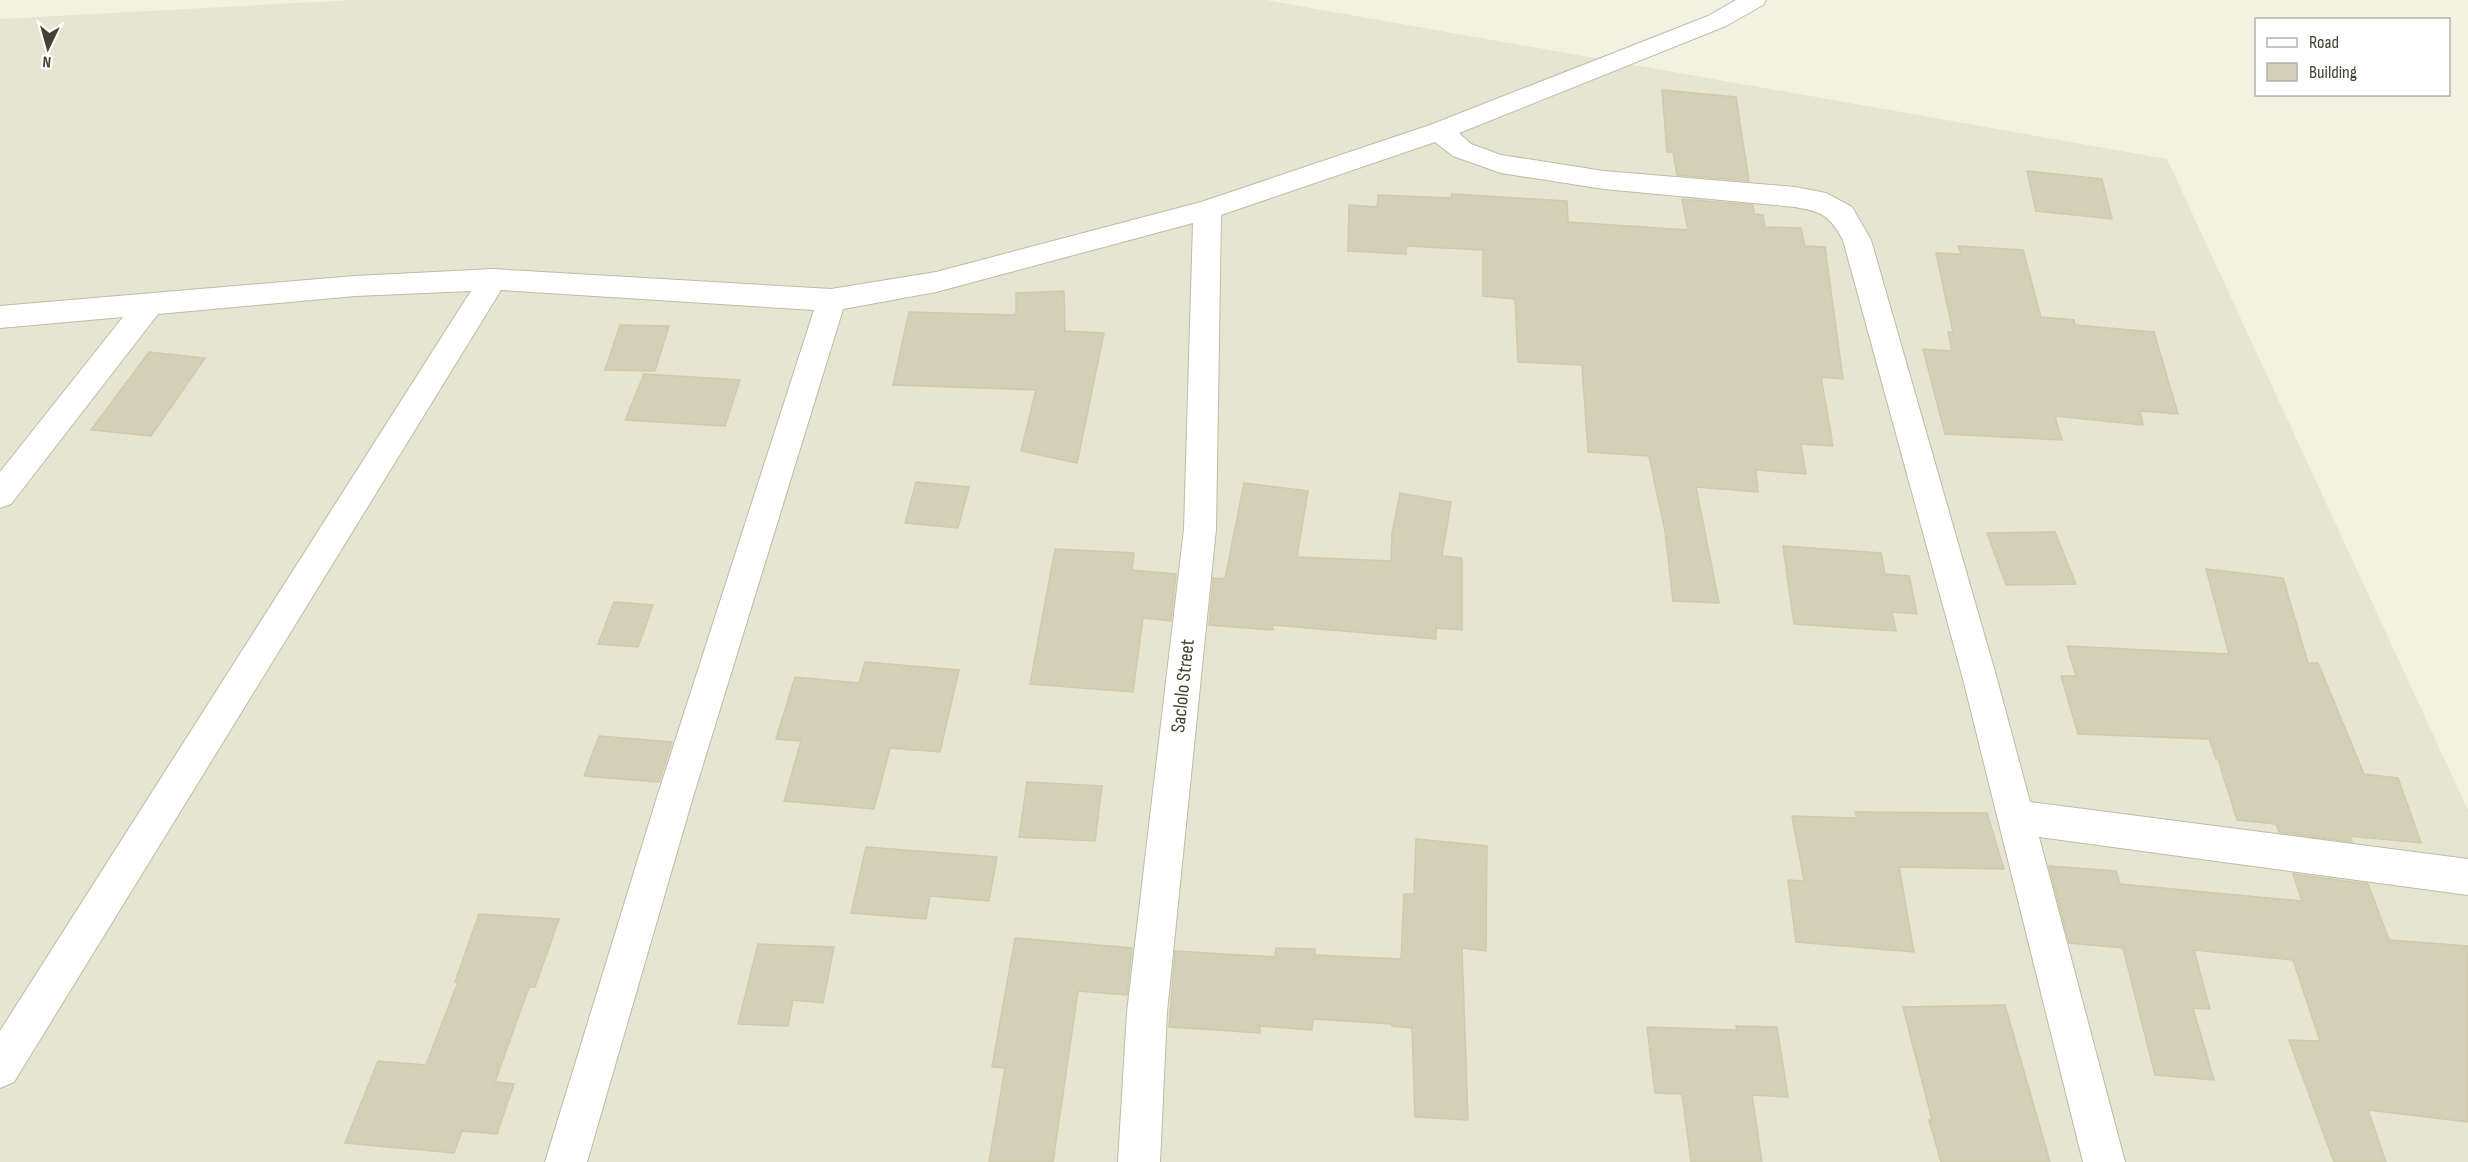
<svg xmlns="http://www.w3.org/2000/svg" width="2468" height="1162" font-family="'Sofia Sans Condensed',sans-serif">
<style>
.residential{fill:#e6e5d1}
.building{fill:#d4d0b8;stroke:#cfcaab;stroke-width:1.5}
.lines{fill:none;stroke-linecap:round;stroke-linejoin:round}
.minor-casing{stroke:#bdbca6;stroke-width:2}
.minor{fill:#fff;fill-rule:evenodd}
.labels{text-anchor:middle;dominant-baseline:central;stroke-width:6;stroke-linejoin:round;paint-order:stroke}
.street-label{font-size:20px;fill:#444233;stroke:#fff}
</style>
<rect width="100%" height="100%" fill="#f2f2e3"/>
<path class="residential" d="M352,0h914l901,159 301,651v352h-2468v-1143z"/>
<path class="building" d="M1662,90l74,7 13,84 -72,-6 -4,-23h-6z
M2027,171l75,8 10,40 -76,-8z
M1452,194l115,7 1,21 120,8 -6,-31 71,6 1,9 9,1 2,12 36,1 4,18 20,1 18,132 -22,-2 12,69 -32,-2 5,30 -50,-4 2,22 -62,-5 23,116 -46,-2 -8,-70 -16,-75 -61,-4 -6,-87 -64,-3 -3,-63 -32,-3v-46l-77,-4v8l-58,-3 1,-46 28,2 1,-12 73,3z
M1958,246l65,4 18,67 33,3 1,5 79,7 24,82 -38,-3 3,14 -88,-9 7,24 -117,-6 -22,-85 29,2 -4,-19h5l-17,-79 25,1z
M1064,291l1,40 39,2 -27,130 -56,-12 15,-61 -143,-5 16,-73 107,3v-22z
M620,325l49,1 -14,45 -50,-1z
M149,352l56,6 -54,78 -60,-6z
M644,374l96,6 -15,46 -100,-6z
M916,482l53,5 -11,41 -53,-5z
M1244,483l64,8 -11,66 94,4 1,-27 8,-41 51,9 -9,54 20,2v72l-26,-2v11l-163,-14v5l-64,-5 4,-47 12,1z
M2055,532l21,52 -70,1 -19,-52z
M1783,546l98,7 4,21 24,2 8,38 -25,-2 4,19 -102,-7z
M1055,549l79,4 -2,17 44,4 -5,47 -28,-3 -10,74 -103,-8z
M2206,569l77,9 25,85h10l46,111 34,4 23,65 -71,-7 2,6 -73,-10 -3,-8 -39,-4 -19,-61h-2l-7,-20 -131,-5 -17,-58h15l-9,-30 162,8z
M614,602l39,3 -15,42 -40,-3z
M865,662l94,8 -19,82 -50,-4 -16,61 -90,-8 17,-60 -25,-2 19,-62 64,6z
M599,736l73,6 -13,40 -75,-6z
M1027,782l75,4 -7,55 -76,-4z
M1855,812l132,1 17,56 -105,-2 15,85 -118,-10 -8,-62 16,1 -12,-65 65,2z
M1416,839l71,7 -1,105 -24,-3 6,172 -53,-3 -3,-89 -20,-2v-2l-79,-5 -1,11 -52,-4v7l-91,-6 6,-76 100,6 1,-9 39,1v6l86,4 3,-65h10z
M866,847l131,10 -8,44 -59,-5 -4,23 -75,-6z
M2049,866l67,5 4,13 182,17 -9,-27 75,10 21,56 79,6v176l-100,-12 18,52h-52l-45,-122 31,1 -27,-81 -99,-10 16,59 -17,-1 21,72 -59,-5 -32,-127 -54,-5z
M479,914l80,5 -24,68h-6l-34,95 19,2 -17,50 -35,-3 -8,22 -109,-10 33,-82 48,4 32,-83h-3z
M1015,938l117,10 -5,47 -49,-4 -25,171h-64l16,-94 -13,-1z
M758,944l76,3 -11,56 -30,-3 -5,26 -50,-2z
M2005,1005l45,157h-109l-12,-42h3l-29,-113z
M1736,1026l41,1 11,70 -36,-2 10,67h-71l-9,-68 -27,-1 -8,-66 90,3z"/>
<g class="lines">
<defs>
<path id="minor" d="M1736,0h30l-3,5 -37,21 -267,107 12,11 30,11 103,16 191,16 31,6 26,14 19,33 126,439 33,123 438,57v36l-429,-58 86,325h-42l-120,-483 -120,-439c-14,-25 -20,-28 -48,-33l-191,-18 -103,-16 -48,-17 -18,-14 -214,73 -5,314 -49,483 -7,150h-42l9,-150 57,-483 9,-306 -257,69 -93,17 -150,488 -106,365h-42l112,-365 157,-487 -313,-20 -487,792 -14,6v-57l471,-740 -116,5 -197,18 -147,190 -11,4v-36l123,-155 -123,11v-22l355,-30 138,-7 338,20 105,-17 265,-70 229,-77 278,-109z"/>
</defs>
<use href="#minor" class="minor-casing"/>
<use href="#minor" class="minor"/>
</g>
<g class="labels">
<g class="street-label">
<text transform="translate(1183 686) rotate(-84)">Saclolo Street</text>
</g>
</g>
<rect x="2255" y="18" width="195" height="78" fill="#ffffff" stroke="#b4b3ad" stroke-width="1.5"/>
<rect x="2267" y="38" width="30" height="9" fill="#ffffff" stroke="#b4b3ad" stroke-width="1.5"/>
<text x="2309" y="48" font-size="18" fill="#444233">Road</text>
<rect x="2267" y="63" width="30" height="18" fill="#d4d0b8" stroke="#b4b3ad" stroke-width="1.5"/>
<text x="2309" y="78" font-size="18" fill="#444233">Building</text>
<g transform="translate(48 48) rotate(185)" stroke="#ffffff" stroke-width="4.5" paint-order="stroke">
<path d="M0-4.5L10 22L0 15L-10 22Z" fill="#444233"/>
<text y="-9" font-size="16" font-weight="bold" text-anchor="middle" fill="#444233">N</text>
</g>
</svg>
